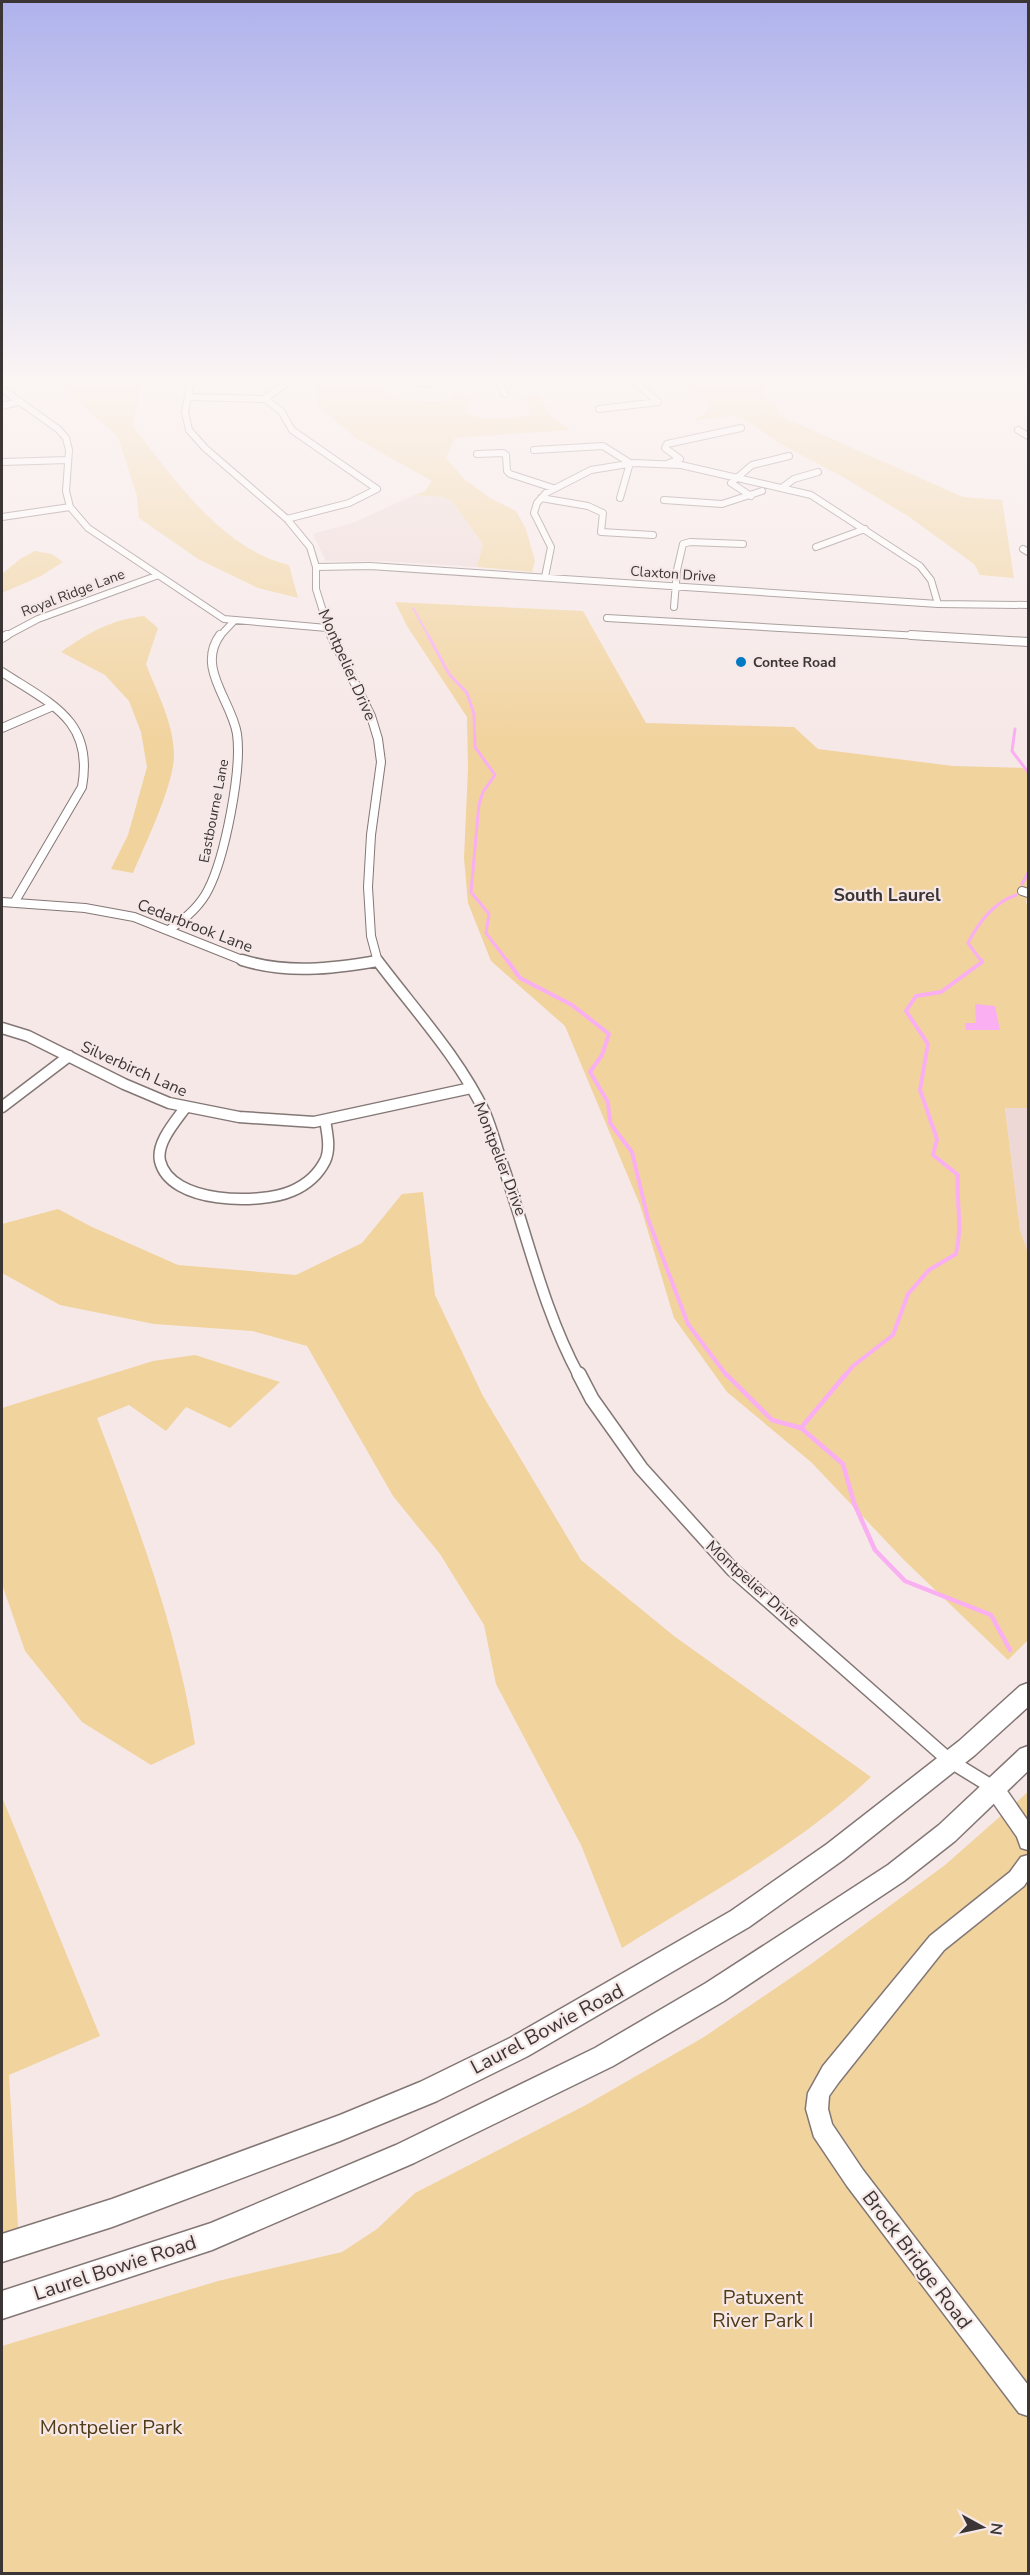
<svg xmlns="http://www.w3.org/2000/svg" width="1030" height="2575" font-family="'Nunito Sans',sans-serif">
<style>
.built{fill:#eed8d5}
.green{fill:#f1d39e}
.water{fill:#f9aff2}
.lines{fill:none;stroke-linecap:round;stroke-linejoin:round}
.stream-far3{stroke:#f9aff2;stroke-width:2}
.stream-far2{stroke:#f9aff2;stroke-width:3}
.stream-far1{stroke:#f9aff2;stroke-width:4}
.stream{stroke:#f9aff2;stroke-width:4.5}
.street-far3-casing{stroke:#837775;stroke-width:8}
.street-far2-casing{stroke:#837775;stroke-width:10}
.street-far1-casing{stroke:#837775;stroke-width:13}
.street-casing{stroke:#837775;stroke-width:16}
.secondary-casing{stroke:#837775;stroke-width:3}
.primary-casing{stroke:#837775;stroke-width:3}
.street-far3{stroke:#fff;stroke-width:6}
.street-far2{stroke:#fff;stroke-width:8}
.street-far1{stroke:#fff;stroke-width:10}
.street{stroke:#fff;stroke-width:13}
.secondary{fill:#fff;fill-rule:evenodd}
.primary{fill:#fff;fill-rule:evenodd}
.poi-dot{fill:#027ac3;stroke:#f6e8e7;stroke-width:2}
.labels{text-anchor:middle;dominant-baseline:central;stroke-width:4.5;stroke-linejoin:round;paint-order:stroke}
.far-street-label{font-size:14px;fill:#3b3635;stroke:#f6e8e7}
.far-poi-label{font-size:14px;font-weight:bold;fill:#3b3635;stroke:#f6e8e7;text-anchor:start}
.street-label{font-size:16px;fill:#3b3635;stroke:#f6e8e7}
.far-district-label{font-size:18px;font-weight:bold;fill:#3b3635;stroke:#f6e8e7}
.near-street-label{font-size:20px;fill:#3b3635;stroke:#f6e8e7}
.near-park-label{font-size:20px;fill:#4f3b15;stroke:#f6e8e7}
</style>
<rect width="100%" height="100%" fill="#f6e8e7"/>
<path class="built" d="M414,495l29,2 9,4 31,43 -6,23 -93,-6h-58l-13,-27 40,-11z
M1005,1107l23,1v145l-8,-23z"/>
<path class="green" d="M56,381h85l-8,45c38,50 90,124 156,139l9,33 -40,-10 -60,-29 -59,-41 -2,-22 -19,-59z
M322,381h50l27,18 36,3 14,-2 6,-6 16,1 -7,16c17,12 47,7 67,4l-6,-19h15l11,20 19,14 -115,8 -9,20 18,21 26,19 26,13 10,18 9,32 -3,11 -55,-5 6,-23 -31,-43 -9,-4 -29,-2 11,-4 7,-10 -75,-42 -40,-34v-19z
M682,381h84l-4,15 14,8 4,12 183,81 39,3 12,78 -34,-3 -6,-11 -66,-48 -65,-39 -62,-33 -34,-23 -15,-5 -40,5 14,-8 3,-12z
M35,551l17,3 11,8 -22,14 -39,17v-19l18,-15z
M395,602l188,9 63,112 148,4 24,22 135,17 75,2v123l-2,12 2,2v203h-23l15,122 8,23v387l-20,20 -104,-100 -93,-98 -84,-70 -53,-74 -34,-113 -75,-179 -74,-65 -23,-58 -4,-45 4,-89 -1,-52 -60,-91z
M144,616l14,12 -12,36c11,29 28,59 28,92 -1,31 -28,86 -41,117l-22,-4 17,-34 19,-68 -6,-35 -12,-31 -24,-26 -44,-23c29,-20 49,-32 83,-36z
M423,1192l12,103 48,101 98,164 93,76 197,141c-73,69 -165,118 -249,171l-41,-103 -85,-161 -12,-59 -44,-71 -47,-58 -86,-150 -55,-15 -98,-7 -94,-19 -58,-32v-49l56,-15 34,18 86,38 118,10 66,-32 40,-49z
M195,1355l85,27 -50,46 -44,-21 -20,24 -37,-26 -32,13c41,107 81,213 98,326l-44,21 -69,-43 -57,-71 -23,-67v-176l151,-47z
M1028,1792v781l-1026,1v-228l216,-65 124,-29 35,-23 38,-36 169,-87 120,-69 107,-73 134,-99z
M2,1797l98,239 -91,39 10,168 -17,4z"/>
<path class="water" d="M975,1004l20,2 5,24h-34l-1,-7h11z"/>
<g class="lines">
<path class="stream-far3" d="M413,608l16,29"/>
<path class="stream-far2" d="M428,635l21,39 18,19 7,21 1,33 20,28 -12,17 -4,12 -8,88 18,22 -3,19 22,29
M1015,729l-3,22 16,21
M1022,884l6,-11
M982,962l-14,-19c11,-21 25,-40 48,-48"/>
<path class="stream-far1" d="M507,960l13,18 52,27 37,29 -7,21 -12,17 18,30 2,21 22,29 16,67 40,105 39,52
M845,1376l8,-10 40,-31 15,-41 21,-24 27,-16c7,-29 0,-50 2,-79l-25,-20 4,-16 -17,-49 8,-46 -22,-33 10,-15 25,-4 41,-30 -1,-2"/>
<path class="stream" d="M726,1374l46,46 29,8
M846,1374l-45,54 42,36 11,39 21,47 30,31 86,34 19,35"/>
<defs>
<path id="street-far3" d="M191,381l-6,31 4,18 16,18 82,71 23,28 6,20v22l15,48
M412,381l16,3 9,-3
M498,381l7,13
M634,381l24,21
M2,389l56,40 8,9 3,12 -3,41 4,16 18,21 136,91 103,9
M188,397l77,2 16,12 11,19 85,59 -28,14 -62,16
M265,399l24,-18
M2,406l17,-4
M599,409l59,-7
M1018,430l10,6
M534,450l69,-4 27,17 -10,35
M477,454l26,-1 3,2 1,16 3,3 43,14
M2,462l66,-2
M669,463l11,-4 -15,-11 2,-4 74,-16
M783,487l11,-8 24,-7
M751,496l-20,-13 21,-18 37,-9
M541,498l47,8 15,7 -2,19 52,3
M664,500l58,4 40,-13
M2,517l68,-10
M816,547l49,-18
M1023,549l5,3
M316,567l54,-1 568,38 90,1
M545,577l6,-30 -17,-34 3,-10 9,-10 45,-23 43,-7 47,2 130,30 109,71 11,14 7,24
M674,607l3,-37 6,-26 7,-2 53,2
M607,618l330,19
M4,637l34,-18 118,-43
M219,637l15,-16"/>
<path id="street-far2" d="M331,635l40,81 7,23 3,23 -10,73 -3,52 3,49 7,26
M911,635l117,7
M2,638l5,-3
M2,672c49,32 92,48 80,115l-68,116
M2,728l51,-22
M1022,891l6,2
M2,902l83,6 49,9 113,45
M170,929c15,-10 30,-23 38,-39 17,-33 34,-120 29,-156 -5,-33 -41,-66 -17,-99
M373,962l4,-1"/>
<path id="street-far1" d="M242,960c45,14 89,9 135,1
M377,960c36,48 83,99 108,153 6,14 10,29 15,44 26,72 42,151 79,219
M2,1028l26,8 96,48 45,19 70,14 75,5 157,-34
M2,1107l67,-51
M185,1108c-10,14 -29,35 -25,53 10,43 100,44 132,30 14,-6 26,-16 33,-30 6,-12 2,-29 0,-41"/>
<path id="street" d="M579,1374l13,25 49,69 91,101 218,192 44,27"/>
<path id="secondary" d="M994,1779l7,3 27,39v29l-7,-2 -4,-11 -30,-43 -3,-6 3,-6z
M1028,1855v25l-4,6 -80,64 -105,132 -10,14 -1,13 4,15 31,46 165,215v31l-9,-3 -172,-227 -33,-49 -8,-28 2,-16 15,-27 107,-130 80,-64 11,-15z"/>
<path id="primary" d="M1028,1683v24l-53,48 -132,105 -94,67 -221,129 -91,45 -97,40 -228,86 -110,35v-28l110,-35 228,-84 80,-33 90,-44 221,-127 96,-67 132,-103 61,-55z
M1028,1746v25l-73,70 -51,40 -180,120 -111,65 -199,97 -202,87 -210,69v-28l209,-68 185,-78 199,-97 111,-65 182,-118 51,-40 81,-76z"/>
</defs>
<use href="#street-far3" class="street-far3-casing"/>
<use href="#street-far2" class="street-far2-casing"/>
<use href="#street-far1" class="street-far1-casing"/>
<use href="#street" class="street-casing"/>
<use href="#secondary" class="secondary-casing"/>
<use href="#primary" class="primary-casing"/>
<use href="#street-far3" class="street-far3"/>
<use href="#street-far2" class="street-far2"/>
<use href="#street-far1" class="street-far1"/>
<use href="#street" class="street"/>
<use href="#secondary" class="secondary"/>
<use href="#primary" class="primary"/>
</g>
<linearGradient id="sky" x2="0" y2="1"><stop stop-color="#afb2ec"/><stop offset="0.51" stop-color="#fbf5f4"/><stop offset="1" stop-color="#fbf5f4" stop-opacity="0"/></linearGradient>
<rect width="1030" height="742" fill="url(#sky)"/>
<circle class="poi-dot" cx="741" cy="662" r="6"/>
<g class="labels">
<g class="far-street-label">
<text transform="translate(673 574) rotate(4)">Claxton Drive</text>
<text transform="translate(73 593) rotate(-21)">Royal Ridge Lane</text>
<text transform="translate(214 811) rotate(-79)">Eastbourne Lane</text>
</g>
<g class="far-poi-label">
<text x="753" y="662">Contee Road</text>
</g>
<g class="street-label">
<text transform="translate(347 665) rotate(66)">Montpelier Drive</text>
<text transform="translate(195 926) rotate(21)">Cedarbrook Lane</text>
<text transform="translate(134 1069) rotate(24)">Silverbirch Lane</text>
<text transform="translate(500 1159) rotate(69)">Montpelier Drive</text>
<text transform="translate(753 1584) rotate(42)">Montpelier Drive</text>
</g>
<g class="far-district-label">
<text x="887" y="895">South Laurel</text>
</g>
<g class="near-street-label">
<text transform="translate(547 2029) rotate(-28)">Laurel Bowie Road</text>
<text transform="translate(917 2260) rotate(53)">Brock Bridge Road</text>
<text transform="translate(115 2268) rotate(-18)">Laurel Bowie Road</text>
</g>
<g class="near-park-label">
<text x="763" y="2297">Patuxent<tspan x="763" dy="23">River Park I</tspan></text>
<text x="111" y="2427">Montpelier Park</text>
</g>
</g>
<rect width="1030" height="2575" fill="none" stroke="#3b3635" stroke-width="6"/>
<g transform="translate(982 2527) rotate(98)" stroke="#f6e8e7" stroke-width="4.5" paint-order="stroke">
<path d="M0-4.5L10 22L0 15L-10 22Z" fill="#3b3635"/>
<text y="-9" font-size="16" font-weight="bold" text-anchor="middle" fill="#3b3635">N</text>
</g>
</svg>
